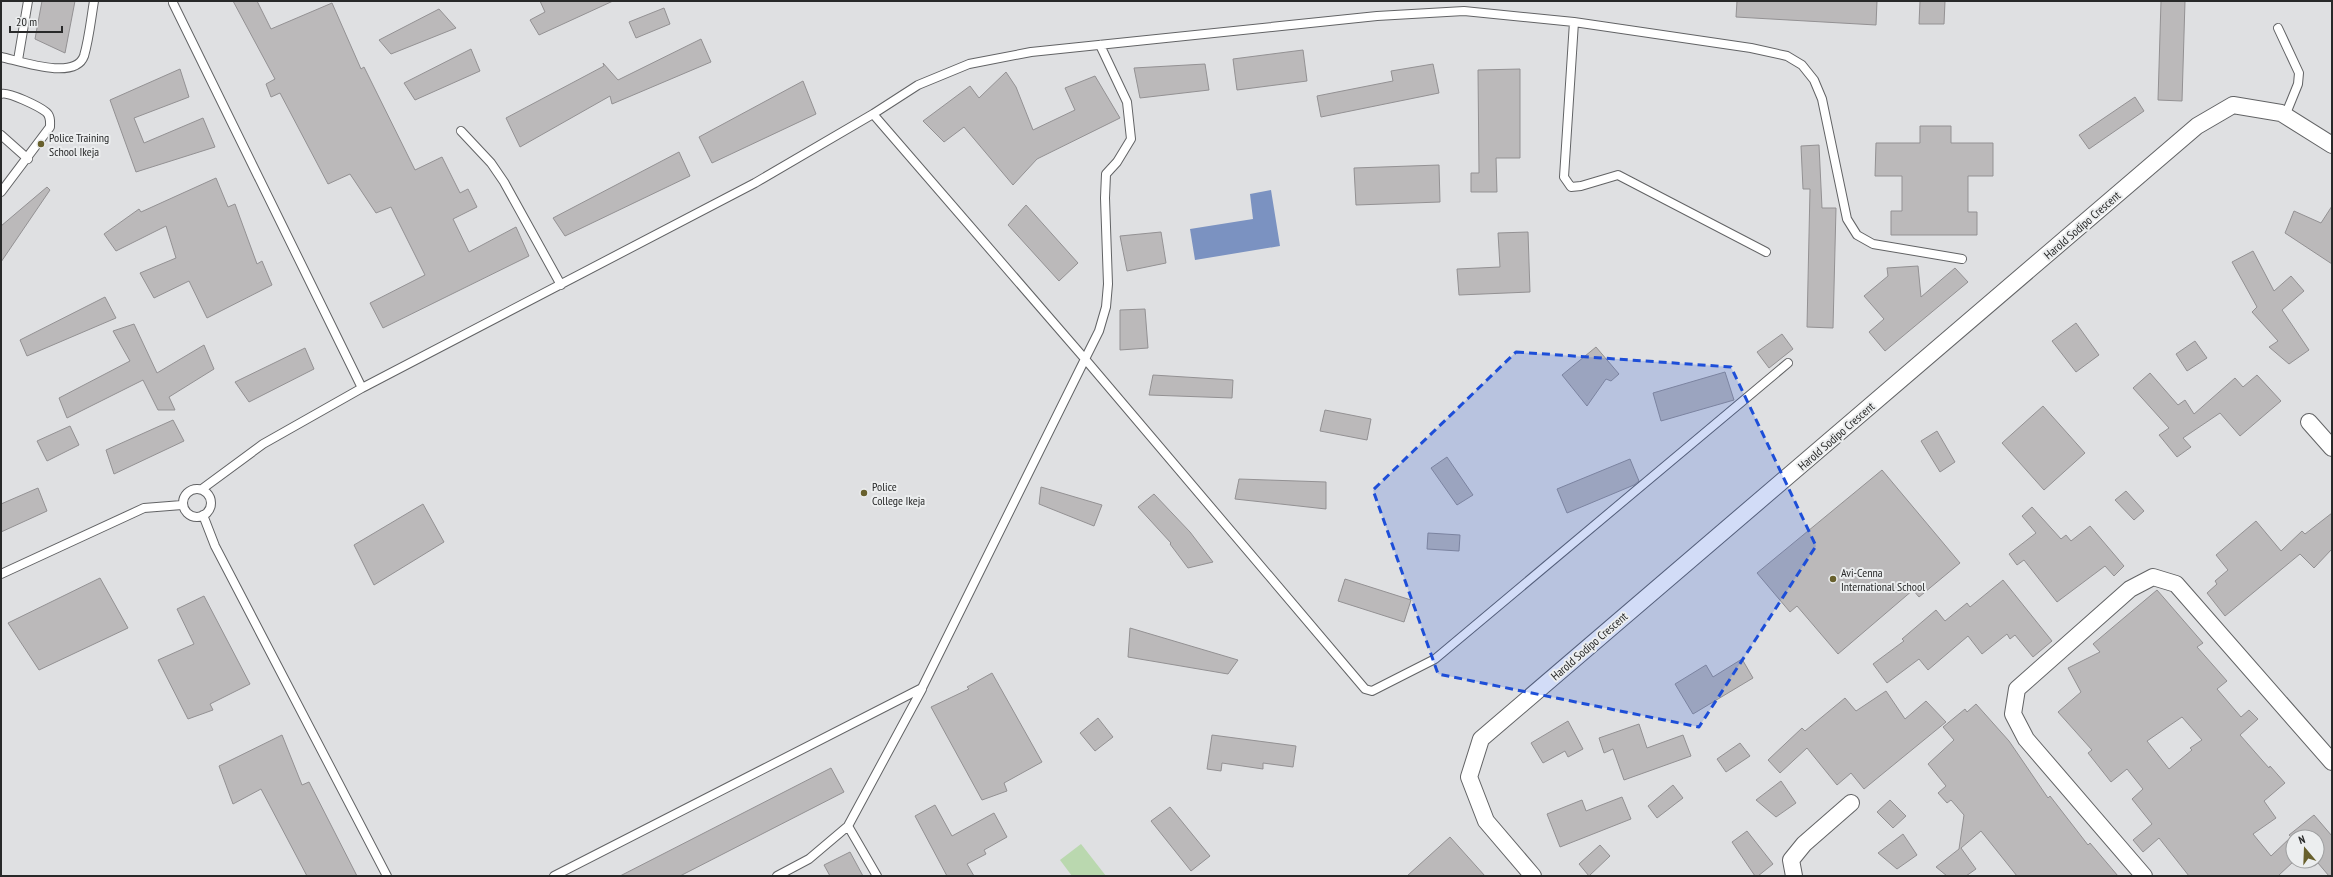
<svg xmlns="http://www.w3.org/2000/svg" width="2333" height="877" font-family="'PT Sans Narrow',sans-serif">
<style>
.green{fill:#bad8af}
.water{fill:#7b92c1}
.building{fill:#bbb9ba;stroke:#939193;fill-rule:evenodd}
.lines{fill:none;stroke-linecap:round;stroke-linejoin:round}
.service-casing{stroke:#626365;stroke-width:10}
.minor-casing{stroke:#626365;stroke-width:18}
.service{stroke:#fff;stroke-width:8}
.minor{stroke:#fff;stroke-width:16}
.marked{fill:#1d4ed8;fill-opacity:0.2;stroke:#1d4ed8;stroke-width:3;stroke-dasharray:8 5;stroke-linejoin:round}
.poi-dot{fill:#68602d;stroke:#eceeef;stroke-width:1.5}
.labels{text-anchor:middle;dominant-baseline:central;stroke-width:4;stroke-linejoin:round;paint-order:stroke}
.poi-label{font-size:12px;fill:#282929;stroke:#eceeef;text-anchor:start}
.street-label{font-size:12px;fill:#282929;stroke:#eceeef}
</style>
<rect width="100%" height="100%" fill="#dfe0e2"/>
<path class="green" d="M1081,844l25,32h-34l-12,-16z"/>
<path class="water" d="M1271,190l9,56 -85,14 -5,-31 63,-10 -3,-25z"/>
<path class="building" d="M42,1h33l-10,52 -30,-14z
M233,1h24l14,28 61,-26 29,66 3,-2 51,103 27,-13 18,36 8,-4 9,18 -24,12 16,33 47,-25 13,29 -146,72 -13,-25 55,-28 -34,-68 -15,6 -26,-39 -22,10 -48,-91 -9,4 -5,-13 9,-5z
M540,1h73l-74,34 -9,-15 15,-8z
M1737,1h140l-1,24 -140,-8z
M1920,1h25l-1,23h-25z
M2161,1h24l-3,100 -24,-1z
M664,8l6,16 -34,14 -7,-16z
M439,9l17,19 -65,26 -12,-14z
M701,39l10,23 -99,42 -2,-8 -90,51 -14,-29 98,-52 -1,-3 15,17z
M471,49l9,22 -65,29 -11,-17z
M1303,50l4,31 -70,9 -4,-31z
M1205,64l4,26 -69,8 -6,-30z
M1433,64l6,29 -118,24 -4,-21 76,-15 -2,-10z
M180,69l9,28 -55,21 10,25 59,-25 12,29 -79,25 -26,-72z
M1520,69v89h-24l1,34h-26v-19h8l-1,-103z
M1006,72l10,15 17,43 42,-20 -10,-22 30,-12 25,42 -83,41 -24,26 -49,-58 -20,15 -21,-21 47,-35 9,12z
M803,81l13,33 -104,49 -13,-26z
M2135,97l9,14 -55,38 -10,-14z
M1920,126h31v17h42v33h-25v36h9v23h-86v-24h11v-35h-27l1,-33h44z
M1819,145l3,63h14l-3,120 -26,-1 3,-138h-7l-2,-43z
M679,152l11,24 -125,60 -12,-18z
M1439,165l1,37 -84,3 -2,-37z
M216,178l12,29 7,-3 22,60 5,-3 10,24 -65,33 -18,-37 -35,17 -14,-25 36,-15 -10,-32 -50,25 -12,-17 35,-25 2,3z
M47,187l3,3 -49,72v-36z
M1026,205l52,58 -19,18 -51,-56z
M2332,206v58l-47,-31 9,-22 27,12z
M1161,232l5,31 -39,8 -7,-35z
M1528,232l2,60 -71,3 -2,-26 43,-2 -2,-34z
M2253,251l21,40 17,-15 13,15 -22,19 27,40 -20,14 -20,-17 9,-6 -26,-29 5,-5 -25,-45z
M1918,266l3,31 34,-29 13,14 -83,69 -16,-19 15,-13 -20,-23 24,-20 -1,-8z
M105,297l11,21 -89,38 -7,-16z
M1145,309l3,39 -28,2v-40z
M2076,323l23,32 -23,17 -24,-31z
M134,324l23,49 47,-28 10,24 -45,28 6,13h-17l-15,-30 -76,38 -8,-20 71,-37 -17,-30z
M1782,334l11,15 -24,19 -12,-16z
M2195,341l12,17 -20,13 -11,-17z
M1596,347l23,27 -8,7 -5,-2 -19,27 -25,-31z
M305,348l9,21 -65,33 -14,-20z
M1725,372l9,28 -73,21 -8,-28z
M2150,373l28,32 7,-5 9,14 41,-36 8,9 14,-12 24,26 -41,35 -20,-23 -37,25 8,9 -14,10 -18,-22 10,-7 -36,-40z
M1153,375l80,5 -1,18 -83,-3z
M2043,406l42,47 -41,37 -42,-47z
M1325,410l46,9 -4,21 -47,-9z
M173,420l11,21 -70,33 -8,-24z
M70,426l9,19 -32,16 -10,-20z
M1937,431l18,31 -15,10 -19,-31z
M1447,457l26,38 -16,10 -26,-37z
M1630,459l9,22 -5,4 -67,28 -10,-24z
M1882,470l78,93 -41,34 -6,-7 -75,64 -41,-48 -7,6 -33,-39z
M1239,479l87,3v27l-91,-10z
M1041,487l61,18 -8,21 -55,-22z
M38,488l9,23 -46,21v-28z
M2126,491l18,20 -10,9 -19,-20z
M1154,494l36,38 23,30 -25,6 -18,-24 1,-1 -33,-36z
M423,504l21,38 -70,43 -20,-40z
M2032,507l29,32 5,-4 5,6 19,-15 34,40 -10,10 -9,-10 -48,36 -33,-42 -7,5 -8,-11 27,-21 -14,-17z
M2332,513v36l-18,19 -14,-14 -75,62 -18,-23 10,-9 -2,-3 13,-11 -12,-15 40,-34 25,30 21,-20 3,3z
M1428,533l32,2 -1,16 -32,-2z
M100,578l28,50 -89,42 -31,-47z
M1345,579l66,21 -7,22 -66,-21z
M2003,580l49,61 -19,16 -18,-22 -5,4 -3,-5 -25,20 -14,-18 -40,34 -9,-11 -32,24 -14,-19 31,-23 -2,-2 34,-29 9,11 22,-18 3,4z
M2157,590l46,53 -6,4 30,34 -10,8 24,28 8,-7 9,9 -18,16 29,33 1,-2 15,17 -21,18 12,17 -23,16 18,22 20,-19 -2,-2 25,-20 18,21v40h-3l-11,-13 -4,3 -4,-5h7v-24h-24l1,24 -16,15h-89l-30,-38 -16,14 -10,-12 19,-16 -20,-25 11,-10 -16,-20 -16,13 -23,-29 4,-3 -34,-38 23,-20 -13,-24 32,-16 -7,-8zM2182,717l20,23 -12,8 2,2 -23,19 -22,-28z
M204,596l46,88 -40,20 3,6 -25,9 -30,-59 36,-16 -17,-35z
M1130,628l108,32 -10,14 -100,-17z
M1742,659l11,19 -60,36 -18,-30 31,-19 7,12z
M992,673l50,89 -38,21 3,8 -25,9 -51,-93 38,-18 -2,-2z
M1886,691l19,28 21,-18 20,21 -82,67 -13,-16 -14,12 -30,-37 -27,25 -12,-13 34,-32 3,3 40,-33 11,13z
M1976,704l33,37 39,57 2,-2 38,49 2,-2 28,33h-101l-36,-45 -20,17 15,21 -10,7h-19l-11,-9 23,-18 5,-34 -13,-15 -4,3 -9,-10 8,-7 -18,-22 26,-24 -11,-13 22,-18 2,3z
M1098,718l15,19 -18,14 -15,-18z
M1568,721l15,28 -15,8 -3,-6 -22,12 -12,-20z
M1639,724l8,24 36,-13 8,21 -67,24 -11,-31 -9,4 -5,-15z
M282,735l20,50 7,-3 48,94h-50l-46,-87 -28,15 -14,-38z
M1212,735l84,11 -3,21 -30,-4v6l-41,-6 -1,8 -14,-2z
M1740,743l10,13 -24,16 -9,-13z
M831,768l13,24 -164,84h-60z
M1781,781l15,22 -20,14 -20,-17z
M1673,785l10,13 -26,20 -9,-12z
M1622,797l9,22 -71,28 -13,-33 35,-14 4,11z
M1890,800l16,16 -13,12 -16,-16z
M935,805l17,31 42,-23 13,24 -23,13 2,4 -19,10 7,12h-27l-32,-60z
M1170,807l40,49 -19,15 -40,-50z
M1747,831l26,33 -15,12h-3l-23,-34z
M1903,834l14,21 -20,14 -19,-16z
M1450,837l35,39h-78z
M1600,845l10,11 -21,20 -10,-12z
M850,852l13,24h-33l-6,-11z"/>
<g class="lines">
<defs>
<path id="service" d="M173,3l189,385
M1574,22l-10,155 7,10 10,-1 37,-11 148,77
M2278,28l21,45 -1,11 -13,32
M1,57c19,4 74,24 83,-1 5,-17 7,-37 10,-55
M18,60l10,-59
M1,94c7,-3 39,13 45,18 5,4 4,10 4,15l-49,65
M873,114l212,245 280,330 7,2 63,-32 353,-296
M461,131l30,32 13,19 57,103
M1,135l27,24
M183 503a14 14 0 1 1 28 0a14 14 0 1 1-28 0Z
M202,489l61,-45 99,-56 393,-205 118,-69 45,-29 51,-21 62,-12 346,-36 87,-5 110,11 177,26 36,8 15,9 12,15 8,19 25,120 10,16 16,9 89,15
M203,515l12,31 172,330
M1,574l143,-66 38,-3
M848,826l29,50
M554,876l368,-188 163,-329 14,-28 7,-24 2,-23 -3,-86 1,-24 11,-12 14,-23 -4,-37 -27,-57
M777,876l32,-17 39,-33 74,-137"/>
<path id="minor" d="M2309,422l23,26
M1533,876l-47,-55 -17,-44 12,-38 716,-613 36,-21 48,8 51,32
M1794,876l-3,-16 13,-16 47,-41
M2144,876l-118,-137 -13,-25 4,-25 113,-100 23,-12 23,7 156,178"/>
</defs>
<use href="#service" class="service-casing"/>
<use href="#minor" class="minor-casing"/>
<use href="#service" class="service"/>
<use href="#minor" class="minor"/>
</g>
<path class="marked" d="M1516,352l215,15 85,179 -117,181 -261,-53 -65,-184z"/>
<g class="poi-dot">
<circle cx="41" cy="144" r="4"/>
<circle cx="864" cy="493" r="4"/>
<circle cx="1833" cy="579" r="4"/>
</g>
<g class="labels">
<g class="poi-label">
<text x="49" y="137">Police Training<tspan x="49" dy="14">School Ikeja</tspan></text>
<text x="872" y="486">Police<tspan x="872" dy="14">College Ikeja</tspan></text>
<text x="1841" y="572">Avi-Cenna<tspan x="1841" dy="14">International School</tspan></text>
</g>
<g class="street-label">
<text transform="translate(2082 225) rotate(-41)">Harold Sodipo Crescent</text>
<text transform="translate(1836 436) rotate(-41)">Harold Sodipo Crescent</text>
<text transform="translate(1589 646) rotate(-41)">Harold Sodipo Crescent</text>
</g>
</g>
<rect width="2333" height="877" fill="none" stroke="#282929" stroke-width="4"/>
<g transform="translate(2305 849) rotate(341)"><circle r="19" fill="#eceeef" stroke="#9e9fa0"/>
<path d="M0-3L7 15L0 10L-7 15Z" fill="#68602d"/>
<text y="-6" font-size="11" font-weight="bold" text-anchor="middle" fill="#282929">N</text>
</g>
<path d="M10 26v6h52v-6" fill="none" stroke="#282929" stroke-width="2"/>
<text x="16" y="26" font-size="12" fill="#282929" stroke="#eceeef" stroke-width="3" paint-order="stroke">20 m</text>
</svg>
